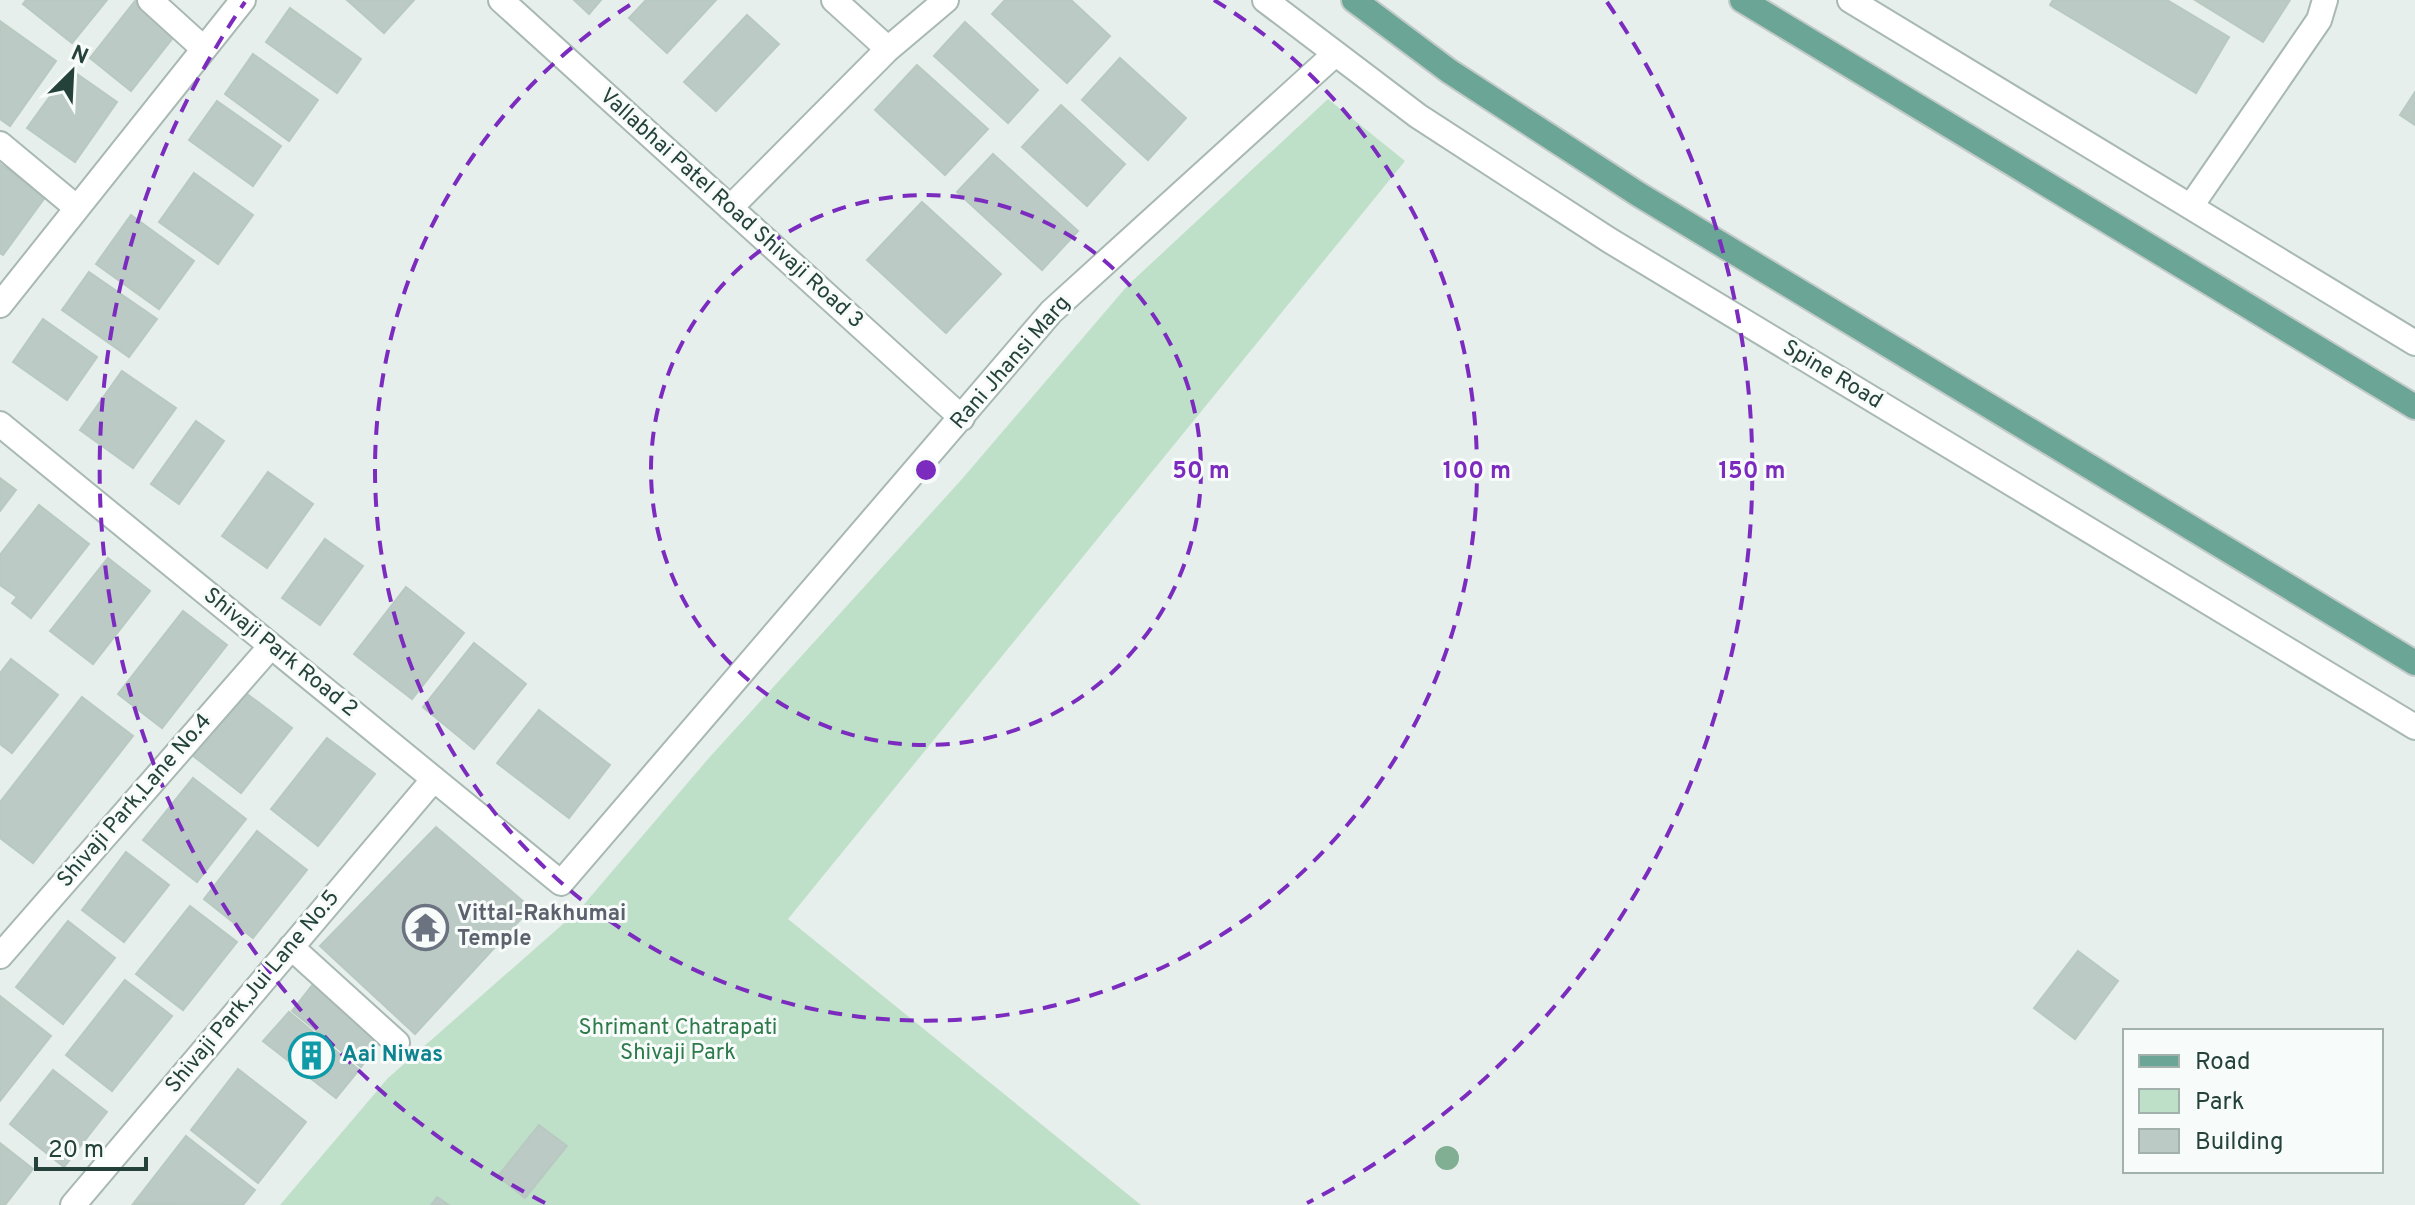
<svg xmlns="http://www.w3.org/2000/svg" width="2415" height="1205" font-family="Overpass,sans-serif">
<style>
.park{fill:#bfe0c8}
.building{fill:#bbcac4;stroke:#b8c9c2;stroke-width:2}
.lines{fill:none;stroke-linecap:round;stroke-linejoin:round}
.minor-casing{stroke:#a8b8b2;stroke-width:28}
.tertiary-casing{stroke:#a8b8b2;stroke-width:28}
.primary-casing{stroke:#c2cac8;stroke-width:28}
.minor{stroke:#fff;stroke-width:24}
.tertiary{stroke:#fff;stroke-width:24}
.primary{stroke:#6aa596;stroke-width:24}
.tree{fill:#80af93}
.ring{fill:none;stroke:#7b2cbf;stroke-width:4;stroke-dasharray:14 10}
.labels{text-anchor:middle;dominant-baseline:central;stroke-width:6;stroke-linejoin:round;paint-order:stroke}
.street-label{font-size:22px;fill:#24423a;stroke:#f7fbf9}
.worship-label{font-size:22px;font-weight:bold;fill:#5b616d;stroke:#f7fbf9;text-anchor:start}
.park-label{font-size:22px;fill:#2d7a4b;stroke:#f7fbf9}
.culture-label{font-size:22px;font-weight:bold;fill:#0d838f;stroke:#f7fbf9;text-anchor:start}
.centre{fill:#7b2cbf;stroke:#f7fbf9;stroke-width:4}
.ring-label{font-size:24px;text-anchor:middle;font-weight:bold;fill:#7b2cbf;stroke:#f7fbf9;stroke-width:6;stroke-linejoin:round;paint-order:stroke}
</style>
<rect width="100%" height="100%" fill="#e6efeb"/>
<path class="park" d="M1328,99l77,62 -617,758 353,286h-861l108,-127 192,-169 128,-150 254,-280 166,-194z"/>
<path class="building" d="M26,0h81l-35,43 -49,-39z
M347,0h67l-30,33z
M574,0h27l-12,14z
M646,0h70l-49,53 -38,-35z
M1005,0h66l39,36 -43,47 -75,-69z
M2053,0h114l62,37 -33,56 -146,-88z
M2195,0h95l-27,42z
M135,1l41,33 -45,57 -41,-33z
M290,8l71,51 -24,34 -71,-51z
M747,15l32,29 -63,67 -32,-29z
M0,21l56,40 -46,65 -10,-7z
M965,22l73,68 -30,33 -74,-67z
M253,54l65,46 -29,41 -64,-47z
M1120,58l66,60 -38,42 -66,-60z
M917,65l71,64 -43,46 -70,-65z
M70,69l47,33 -42,60 -48,-34z
M2415,92v33l-15,-10z
M217,101l64,45 -28,40 -64,-46z
M1061,105l64,59 -38,42 -65,-59z
M993,154l85,77 -36,39 -85,-78z
M0,164l46,32 -43,59 -3,-2z
M194,173l59,42 -35,49 -59,-42z
M922,202l79,72 -55,59 -79,-73z
M131,215l63,46 -35,48 -63,-45z
M89,272l68,47 -28,38 -67,-47z
M43,319l54,38 -30,43 -54,-38z
M122,371l54,37 -43,60 -53,-38z
M196,421l28,20 -45,63 -28,-20z
M268,472l45,32 -46,64 -45,-32z
M0,478l16,12 -16,21z
M39,505l50,39 -58,74 -19,-15 5,-6 -17,-12v-30z
M325,539l38,27 -43,59 -38,-27z
M108,558l42,33 -57,73 -43,-33z
M406,587l58,46 -52,66 -58,-45z
M183,611l44,34 -65,83 -44,-34z
M474,643l52,41 -52,65 -51,-42z
M11,659l47,36 -46,58 -12,-9v-71z
M242,690l50,38 -51,65 -49,-38z
M82,697l51,39 -100,127 -33,-25v-36z
M539,710l71,55 -41,53 -72,-55z
M327,738l48,36 -57,72 -47,-37z
M193,778l53,41 -49,63 -54,-42z
M436,827l95,81 -116,126 -95,-88z
M257,831l50,39 -54,68 -49,-39z
M126,852l43,33 -45,57 -42,-32z
M190,906l47,36 -54,68 -47,-36z
M68,921l47,37 -52,66 -47,-37z
M2078,951l40,30 -43,58 -41,-31z
M125,980l47,36 -60,75 -46,-36z
M314,983l66,58 -19,26 -69,-56z
M0,996l51,40 -51,65z
M289,1012l70,58 -23,28 -73,-57z
M238,1069l68,53 -48,61 -67,-53z
M53,1070l54,42 -43,55 -54,-43z
M539,1125l28,21 -42,52 -27,-22z
M186,1136l69,54 -12,15 -110,-1z
M0,1143l33,26 -28,36h-5z
M437,1197l12,8h-18z"/>
<g class="lines">
<defs>
<path id="minor" d="M150,0l54,49
M501,0l461,418
M834,0l54,49
M0,144l77,64
M2191,206l128,-186 6,-20
M730,208l158,-159 58,-49
M0,305l243,-305
M0,424l561,459 490,-571 284,-258
M291,947l106,96
M0,956l271,-310
M73,1205l361,-426"/>
<path id="tertiary" d="M1265,0l153,116 191,124 806,487
M1850,0l565,343"/>
<path id="primary" d="M1354,0l95,71 189,123 777,469
M1742,0l673,407"/>
</defs>
<use href="#minor" class="minor-casing"/>
<use href="#tertiary" class="tertiary-casing"/>
<use href="#primary" class="primary-casing"/>
<use href="#minor" class="minor"/>
<use href="#tertiary" class="tertiary"/>
<use href="#primary" class="primary"/>
</g>
<circle class="tree" cx="1447" cy="1158" r="12"/>
<g class="ring">
<circle cx="926" cy="470" r="275"/>
<path d="M1214 0A551 551 0 1 1 638 0"/>
<path d="M545 1203A826 826 0 0 1 245 2M1607 2A826 826 0 0 1 1307 1203"/>
</g>
<defs>
<symbol id="temple-ring" viewBox="-11 -11 22 22"><circle r="9.5" fill="#f7fbf9" stroke="#6b7280" stroke-width="1.5"/><path d="M0-6L5-2H3V0L6.5 2.5H4V6H1.5V3h-3V6H-4V2.5H-6.5L-3 0V-2H-5Z" fill="#6b7280"/></symbol>
<symbol id="building-ring" viewBox="-11 -11 22 22"><circle r="9.5" fill="#f7fbf9" stroke="#0f9aa8" stroke-width="1.5"/><path d="M-4-6H4V6H1V3H-1V6H-4ZM-2.5-4.3h1.7v1.8h-1.7ZM.8-4.3h1.7v1.8H.8ZM-2.5-1h1.7V.8h-1.7ZM.8-1h1.7V.8H.8Z" fill="#0f9aa8"/></symbol>
</defs>
<g fill-rule="evenodd">
<use href="#temple-ring" x="400" y="902" width="51" height="51"/>
<use href="#building-ring" x="286" y="1030" width="51" height="51"/>
</g>
<g class="labels">
<g class="street-label">
<text transform="translate(731 209) rotate(42)">Vallabhai Patel Road Shivaji Road 3</text>
<text transform="translate(1011 363) rotate(-49)">Rani Jhansi Marg</text>
<text transform="translate(1832 375) rotate(31)">Spine Road</text>
<text transform="translate(280 653) rotate(39)">Shivaji Park Road 2</text>
<text transform="translate(135 801) rotate(-49)">Shivaji Park,Lane No.4</text>
<text transform="translate(253 992) rotate(-50)">Shivaji Park,Jui Lane No.5</text>
</g>
<g class="worship-label">
<text x="457" y="914">Vittal-Rakhumai<tspan x="457" dy="25">Temple</tspan></text>
</g>
<g class="park-label">
<text x="678" y="1028">Shrimant Chatrapati<tspan x="678" dy="25">Shivaji Park</tspan></text>
</g>
<g class="culture-label">
<text x="342" y="1055">Aai Niwas</text>
</g>
</g>
<circle cx="926" cy="470" r="12" class="centre"/>
<g class="ring-label">
<text x="1201" y="478">50 m</text>
<text x="1477" y="478">100 m</text>
<text x="1752" y="478">150 m</text>
</g>
<rect x="2123" y="1029" width="260" height="144" fill="#f7fbf9" stroke="#a3b1ad" stroke-width="2"/>
<rect x="2139" y="1055" width="40" height="12" fill="#6aa596" stroke="#a3b1ad" stroke-width="2"/>
<text x="2195" y="1069" font-size="24" fill="#24423a">Road</text>
<rect x="2139" y="1089" width="40" height="24" fill="#bfe0c8" stroke="#a3b1ad" stroke-width="2"/>
<text x="2195" y="1109" font-size="24" fill="#24423a">Park</text>
<rect x="2139" y="1129" width="40" height="24" fill="#bbcac4" stroke="#a3b1ad" stroke-width="2"/>
<text x="2195" y="1149" font-size="24" fill="#24423a">Building</text>
<g transform="translate(72 72) rotate(24)" stroke="#f7fbf9" stroke-width="6" paint-order="stroke">
<path d="M0-6L14 30L0 20L-14 30Z" fill="#24423a"/>
<text y="-12" font-size="22" font-weight="bold" text-anchor="middle" fill="#24423a">N</text>
</g>
<path d="M36 1157v12h110v-12" fill="none" stroke="#24423a" stroke-width="4"/>
<text x="48" y="1157" font-size="24" fill="#24423a" stroke="#f7fbf9" stroke-width="6" paint-order="stroke">20 m</text>
</svg>
